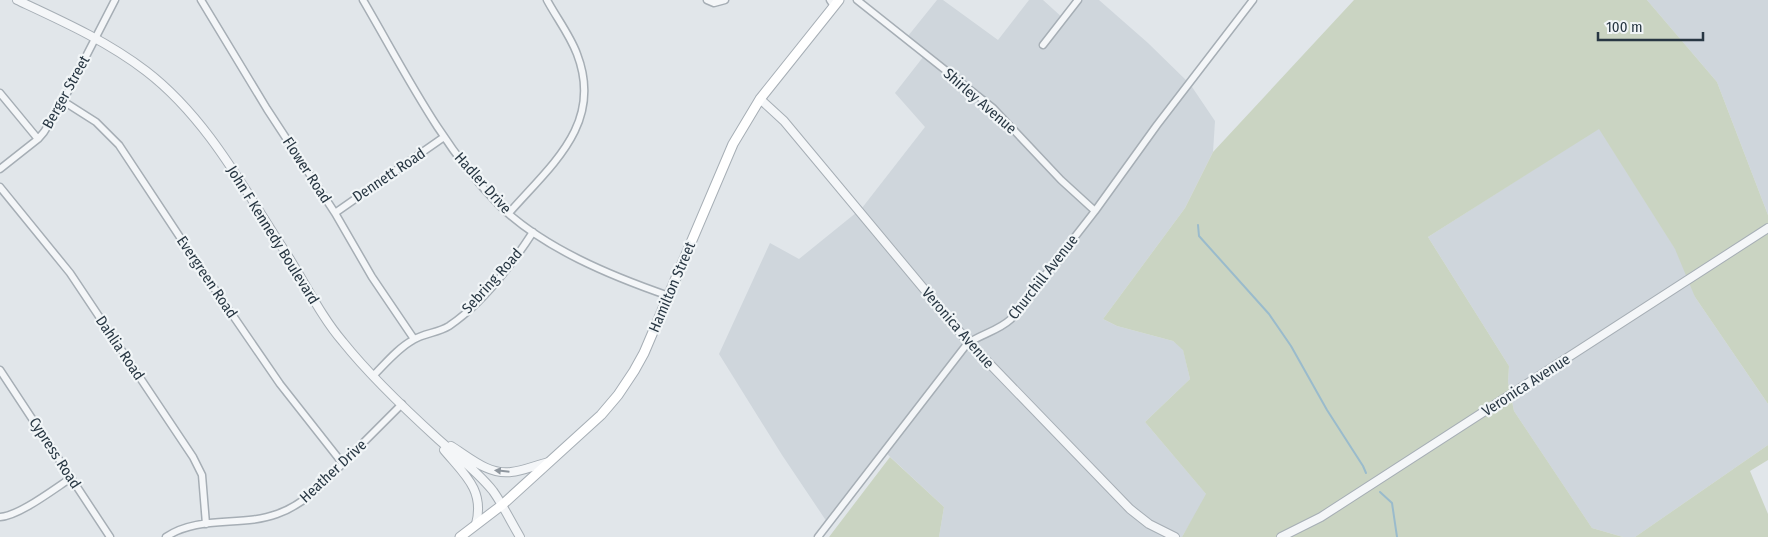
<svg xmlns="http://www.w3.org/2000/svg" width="1768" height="537" font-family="'Fira Sans Condensed',sans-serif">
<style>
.built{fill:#cfd6dc}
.green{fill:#cad4c2}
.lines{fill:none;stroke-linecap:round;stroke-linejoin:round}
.stream{stroke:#9abbcc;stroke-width:2}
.minor-casing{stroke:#a6aeb5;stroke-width:9}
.tertiary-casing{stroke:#a6aeb5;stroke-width:10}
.secondary-casing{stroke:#a6aeb5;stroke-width:11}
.minor{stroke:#f4f6f8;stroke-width:6}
.tertiary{stroke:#f4f6f8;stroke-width:8}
.secondary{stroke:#fff;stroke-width:9}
.oneway{fill:#8e969e}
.labels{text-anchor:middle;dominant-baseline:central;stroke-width:4.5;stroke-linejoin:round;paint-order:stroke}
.street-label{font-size:15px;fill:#283743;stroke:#f1f5f7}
</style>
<rect width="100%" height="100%" fill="#e1e6ea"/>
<path class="built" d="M937,0h6l55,40 31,-40h14l21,19 14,-19h21l49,43 42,41 25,37 -2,31 -28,56 -82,111 14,7 56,15 10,8 7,30 -45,43 62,73 -25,42h-243l5,-30 -59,-55 -56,73 -47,-70 -63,-101 51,-111 29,16 63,-51 63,-81 -30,-34 32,-41 -19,-16z
M1647,0h121v215l-51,-133z
M1599,128l91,144 5,25 73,107v41l-133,92h-12l-31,-9 -78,-117 -6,-29 1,-16 -81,-129z"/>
<path class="green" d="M1354,0h293l70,82 51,133v189l-73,-107 -20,-48 -76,-120 -171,108 81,129 -1,16 6,29 78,117 31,9h-441l24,-43 -61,-72 45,-43 -7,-29 -10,-9 -56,-15 -14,-7 82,-111 28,-56z
M1768,445v15l-18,11 18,43v23h-133z
M890,457l54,50 -5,30h-110z"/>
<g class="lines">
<path class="stream" d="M1198,225l1,11 70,78 22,32 36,64 36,56 3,7
M1380,492l12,11 5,34"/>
<defs>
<path id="minor" d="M201,0l66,109 68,104 37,64 42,62
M363,0c41,70 78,146 136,205 44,43 112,71 170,91
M707,0l7,3 11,-3
M830,0l4,6
M857,0l136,108 68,72 34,31
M1043,45l35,-45
M0,93l38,46
M63,101l33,21 23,23 84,127 77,112 63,80
M0,169l38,-30 6,-7 19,-31 52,-101
M0,187l70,86 123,184 9,18 4,49
M335,213l109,-76
M509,213c42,-48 95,-89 68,-159 -7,-19 -21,-37 -30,-54
M0,370l110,167
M373,376c12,-12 25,-28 40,-36 11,-7 25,-7 36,-14 34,-23 62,-60 84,-94
M0,517c19,-1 54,-28 71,-39
M166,537c32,-22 76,-10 111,-23 29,-10 51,-35 71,-56 18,-18 36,-36 54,-54
M818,537l149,-193c14,-10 31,-13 44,-25l84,-108 62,-86 96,-125"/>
<path id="tertiary" d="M17,0c45,21 90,41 129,71 60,46 97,116 138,179 20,30 35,64 59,92 28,35 62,67 95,97 19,17 40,33 55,52 10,14 18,31 27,46
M760,99l24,22 180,216 21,22 145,150 19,15 26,13
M451,446c18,11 37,29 60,26 12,-1 25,-7 38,-10
M444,450c20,24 41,40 32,74
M1281,537l40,-20 447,-289"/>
<path id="secondary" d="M460,537l42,-32 99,-90 17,-20 16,-24 10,-18 89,-209 27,-45 79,-99"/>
</defs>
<use href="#minor" class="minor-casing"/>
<use href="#tertiary" class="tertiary-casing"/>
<use href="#secondary" class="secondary-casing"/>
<use href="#minor" class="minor"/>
<use href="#tertiary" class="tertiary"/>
<use href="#secondary" class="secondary"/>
</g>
<defs><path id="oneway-solid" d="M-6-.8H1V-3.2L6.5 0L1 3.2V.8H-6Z" transform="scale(1.25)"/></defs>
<use class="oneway" href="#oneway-solid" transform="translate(502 471) rotate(-174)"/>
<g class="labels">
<g class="street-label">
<text transform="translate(66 92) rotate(-61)">Berger Street</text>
<text transform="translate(980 101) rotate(41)">Shirley Avenue</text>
<text transform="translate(307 170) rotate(57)">Flower Road</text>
<text transform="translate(389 175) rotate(-34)">Dennett Road</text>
<text transform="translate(483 183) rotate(48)">Hadler Drive</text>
<text transform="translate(273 235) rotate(58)">John F Kennedy Boulevard</text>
<text transform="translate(207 277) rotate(56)">Evergreen Road</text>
<text transform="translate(1043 277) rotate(-52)">Churchill Avenue</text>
<text transform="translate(492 281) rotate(-48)">Sebring Road</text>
<text transform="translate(672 287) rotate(-67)">Hamilton Street</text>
<text transform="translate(958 328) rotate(49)">Veronica Avenue</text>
<text transform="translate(120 348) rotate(56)">Dahlia Road</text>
<text transform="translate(1526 385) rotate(-33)">Veronica Avenue</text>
<text transform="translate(55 453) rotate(57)">Cypress Road</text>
<text transform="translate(333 471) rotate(-43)">Heather Drive</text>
</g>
</g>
<path d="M1598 32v8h105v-8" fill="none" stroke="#283743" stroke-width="2.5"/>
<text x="1606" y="32" font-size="15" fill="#283743" stroke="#f1f5f7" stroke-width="4" paint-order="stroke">100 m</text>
</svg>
